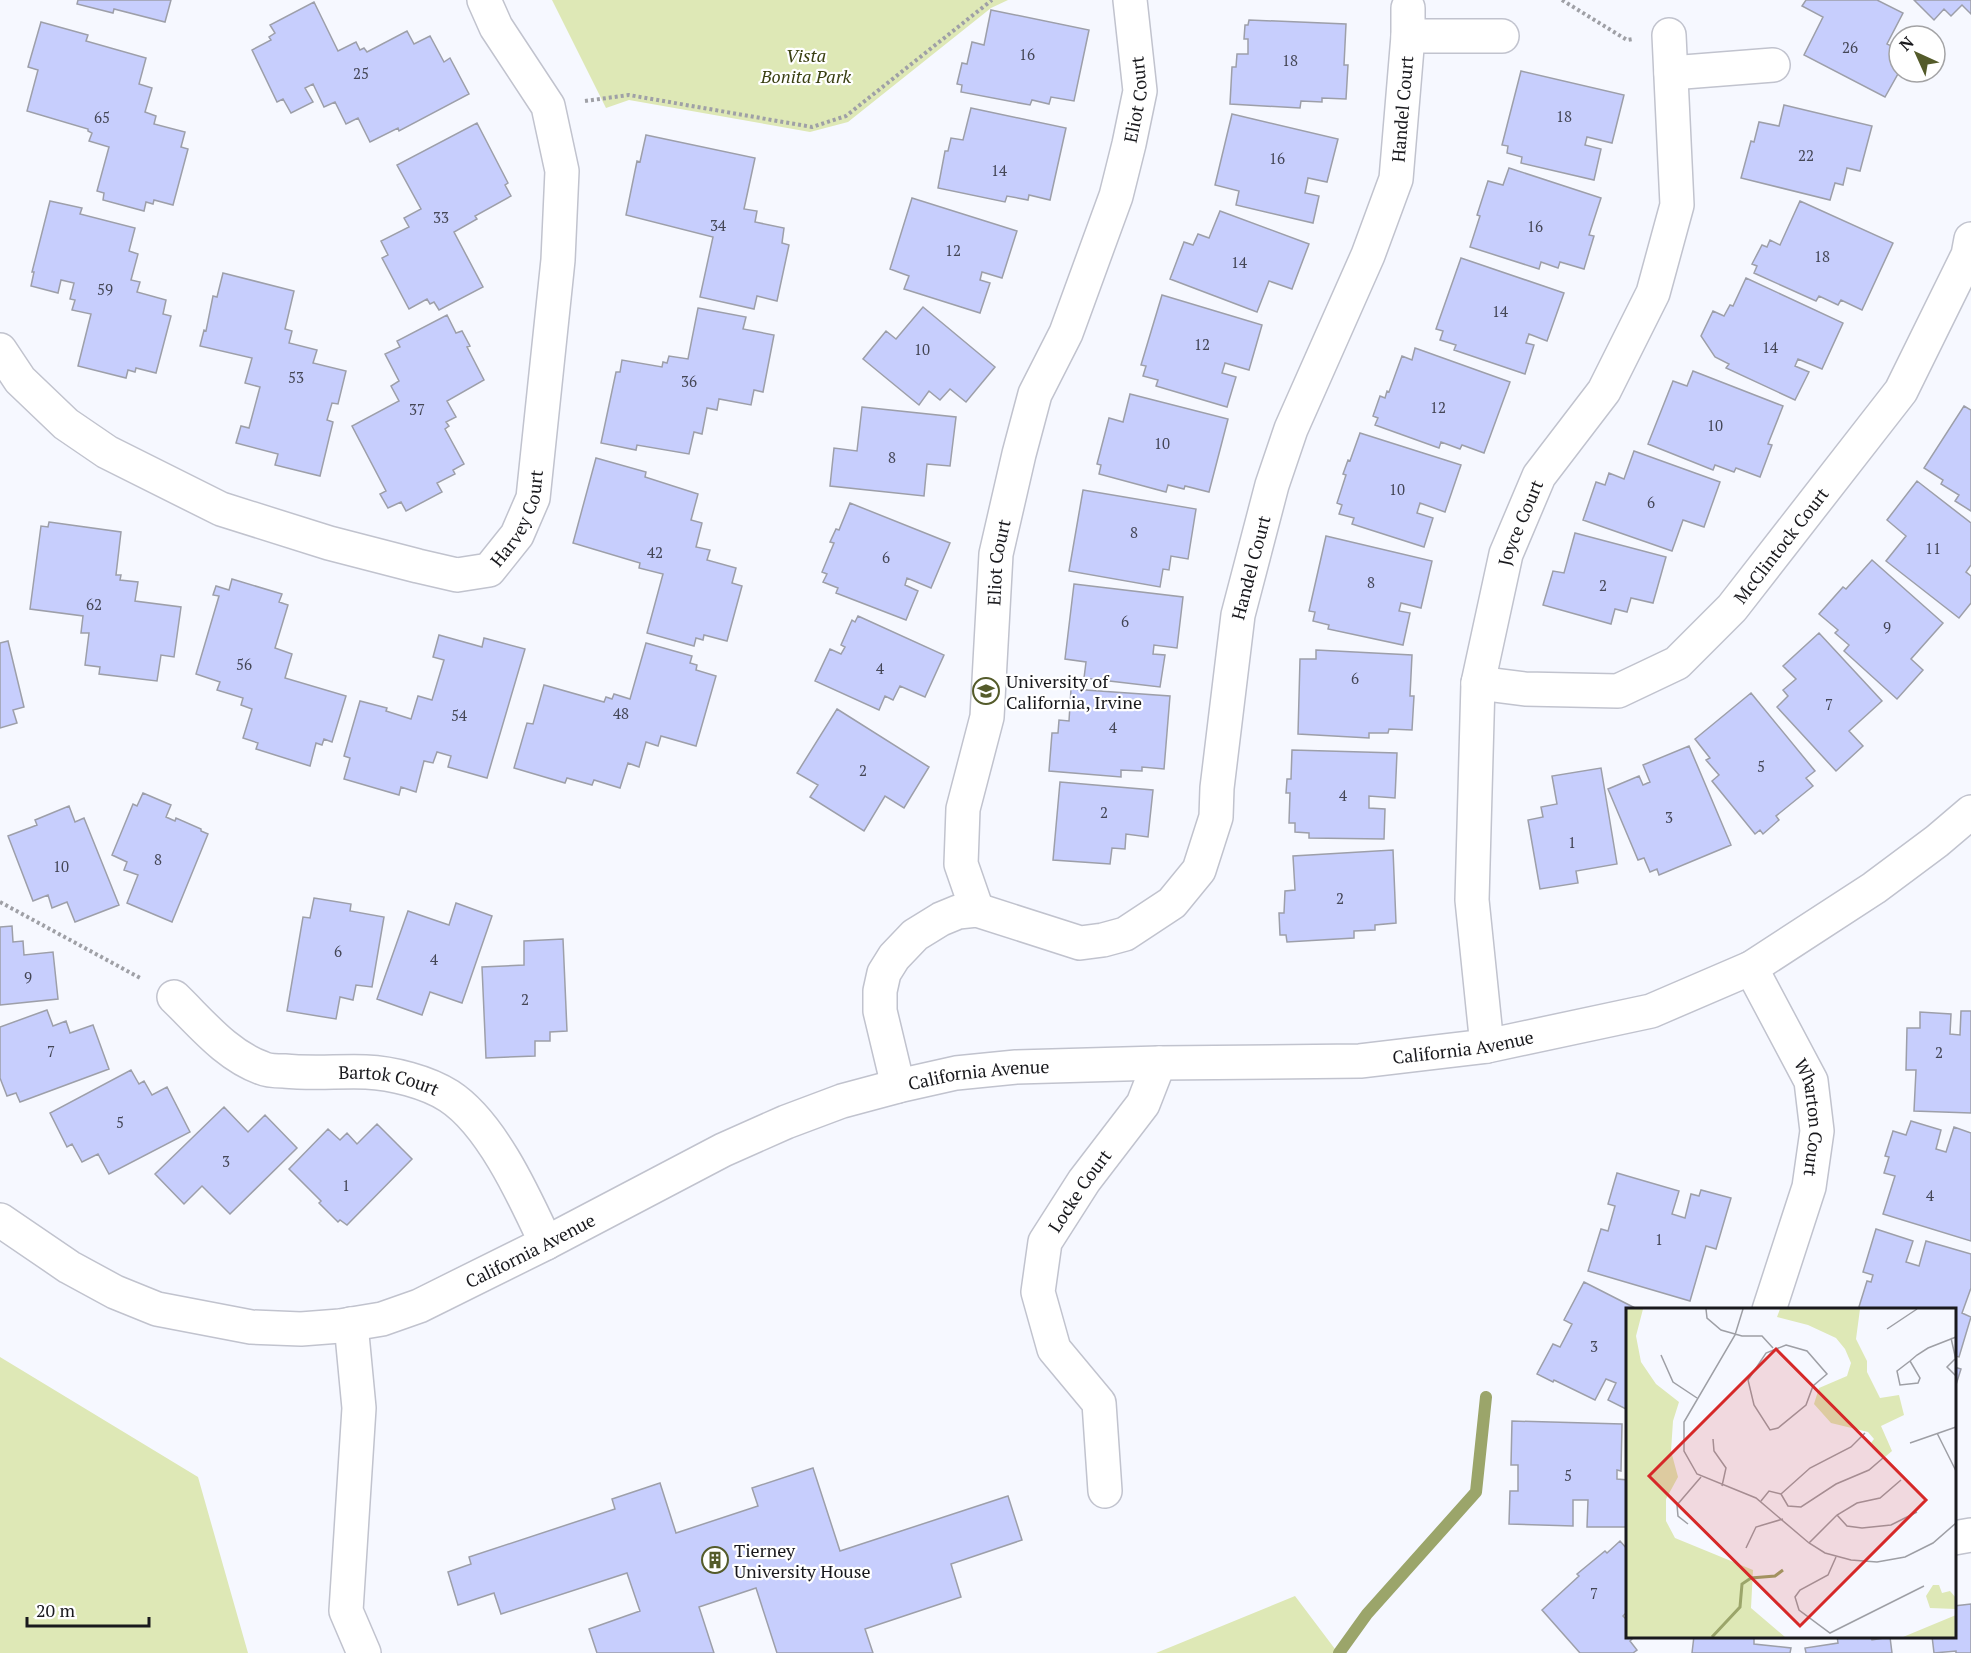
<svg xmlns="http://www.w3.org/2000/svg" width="1971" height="1653" font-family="'PT Serif',serif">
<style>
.green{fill:#dee8b6}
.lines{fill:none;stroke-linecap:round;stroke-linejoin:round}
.stream{stroke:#9ba56a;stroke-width:12}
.building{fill:#c7cefd;stroke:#9d9fa9;stroke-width:1.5}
.minor-casing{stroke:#c1c3ce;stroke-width:36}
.path{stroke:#9fa0a6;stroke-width:4;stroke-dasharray:3 3;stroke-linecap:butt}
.minor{stroke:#fff;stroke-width:33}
.labels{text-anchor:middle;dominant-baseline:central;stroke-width:4.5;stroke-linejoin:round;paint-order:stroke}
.number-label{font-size:15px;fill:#444655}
.park-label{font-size:18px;font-style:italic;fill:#393f11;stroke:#fff}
.street-label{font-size:18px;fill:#19191d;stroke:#fff}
.poi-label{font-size:18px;fill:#19191d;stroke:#fff;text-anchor:start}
.inset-river{fill:none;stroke:#9ba56a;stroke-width:3}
.inset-road{fill:none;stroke:#9e9fa5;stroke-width:1.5}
.view{fill:#d62828;fill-opacity:0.15;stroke:#d62828;stroke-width:3}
.inset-edge{fill:none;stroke:#19191d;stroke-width:3}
</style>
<rect width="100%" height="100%" fill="#f6f8ff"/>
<path class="green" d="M552,0h456l-17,8 -143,114 -38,10 -181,-32 -23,8z
M0,1357l198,120 50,176h-248z
M1295,1596l43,57h-182z"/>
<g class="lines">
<path class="stream" d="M1339,1653l28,-39 109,-122 10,-95"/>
</g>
<path class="building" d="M78,0h93l-6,22 -51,-13 -1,4 -36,-9z
M1806,0h71l26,13 -16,31 12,6v22l-14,25 -81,-42 19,-38 -21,-11z
M1914,0h57v14l-9,-9 -11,11 -7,-7 -10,11z
M314,2l24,49 18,-9 4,8 4,-2 3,4 40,-21 7,13 16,-8 14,26 6,-4 19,36 -70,37 -1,-3 -28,14 -12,-24 -12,6 -11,-22 -11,5 -11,-23 -8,4 8,14 -22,11 -8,-14 -6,3 -25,-52 19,-10 -2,-3 6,-4 -5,-8z
M991,10l98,20 -15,71 -23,-4 -2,7 -17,-4 -2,5 -69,-13 1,-7 -5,-1 5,-21 5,1 5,-22 12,3z
M1249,20l97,4 -2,41h4l-2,34 -24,-1v4l-21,-1 -1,7 -70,-4 2,-37h4l1,-13h11v-15h-4l1,-14h3z
M41,22l47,13 -2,6 60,17 -7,26 13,4 -7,24 11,4 -2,8 31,8 -4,15 7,2 -15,56 -19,-5 -1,4 -7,-2 -2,9 -41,-11 1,-7 -7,-2 12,-44 -20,-6 3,-8 -4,-2v-2l-61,-18 11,-41 -10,-3z
M1521,71l103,24 -12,48 -25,-6 -2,8 16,4 -7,31 -73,-17 1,-6 -15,-4 1,-7 -6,-1z
M1784,105l88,21 -12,45 -13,-3 -4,17 -8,-2 -5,17 -89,-22 10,-37 3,1 5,-20 20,4z
M971,108l95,20 -16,72 -21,-5 -1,5 -21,-4 -2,6 -67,-14 7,-37h3l3,-13 12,2z
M1232,114l106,25 -11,43 -19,-4 -3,15 14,3 -6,27 -77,-18 3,-14 -24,-6z
M477,123l31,60 -3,2 6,11 -36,20 2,3 -23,13 29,55 -44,23 -5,-8 -4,2 -3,-5 -18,10 -27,-51 6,-3 -7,-14 28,-14 -5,-9 17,-9 -24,-44z
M646,135l109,23 -11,51 13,2 -2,11 29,6 -2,15 7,2 -12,56 -20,-5 -3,13 -54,-12 13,-60 -87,-22 11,-54 3,1z
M1509,168l92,30 -12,37 5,1 -10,33 -24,-7 -2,6 -17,-6 -2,7 -69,-22 10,-31 -3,-1 11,-34 15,4z
M912,198l105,33 -15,47 -20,-6 -2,8 10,3 -10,30 -76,-24 5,-13 -19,-7z
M50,201l32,7 -2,6 55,14 -6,23 9,3 -7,26 9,2 -3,10 29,8 -3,14 8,2 -15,57 -20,-5 -1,4 -7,-2 -2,8 -48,-12 13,-52 -19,-4 3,-10 -5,-1 4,-16 -13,-3 -3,13 -27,-7 3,-14h-2z
M1800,201l93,42 -31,67 -21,-10 -3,5 -19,-9 -3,5 -62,-28 3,-7 -5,-2 10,-19 5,2 3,-7 10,5z
M1220,211l89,33 -17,45 -23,-8 -12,31 -87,-33 14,-37 9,3 5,-11 11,4z
M1461,258l103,35 -17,48 -18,-7 -3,9 8,2 -9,29 -71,-24 2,-5 -16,-5 3,-9 -7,-2z
M223,273l71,18 -9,38 7,2 -3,12 28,7 -4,13 33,8 -8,33 -6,-1 -5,17 6,2 -13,54 -45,-11 3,-11 -42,-11 5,-17 8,2 11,-41 -15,-4 7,-25 -52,-12 4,-16 2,1 7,-35 4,1z
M1746,278l97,45 -21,46 -24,-10 -3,7 14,6 -14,28 -69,-32 3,-4 -14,-7 -14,-21 12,-25 11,5 6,-11 3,1z
M1162,295l100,30 -13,45 -24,-7 -3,10 14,4 -9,30 -71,-21 2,-6 -15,-4 3,-10 -5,-1z
M923,307l72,60 -29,35 -16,-13 -10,11 -11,-9 -10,14 -56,-46 23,-28 10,8z
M698,308l48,9 -3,12 31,6 -11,57 -9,-2 -3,15 -32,-6 -2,11 -10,-2 -5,26 -8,-2 -5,22 -52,-9 -1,5 -35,-7 15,-71h4l2,-12 40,7 1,-5 4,1 2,-7 19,3z
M447,315l9,18 6,-2 8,15 -3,1 17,33 -37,21 9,16 -10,5 3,4 -4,3 19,35 -11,6 2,4 -18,9 5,9 -36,19 -5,-9 -13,6 -8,-14 6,-3 -34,-65 47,-25 -8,-15 8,-5 -14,-27 15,-7 -3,-6z
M1415,348l95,34 -26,71 -22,-8 -2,4 -19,-7 -2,6 -64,-23 3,-7 -5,-2 7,-20 5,2 2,-7 2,1 13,-36 10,4z
M1693,371l90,35 -15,38 4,1 -12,32 -24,-9 -2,4 -19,-7 -2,5 -65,-26 25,-63 14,5z
M1130,394l98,25 -19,73 -24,-6 -1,3 -16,-4 -2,7 -67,-18 2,-9 -4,-1 12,-46 14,4z
M1964,406l7,4v101l-16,-10 4,-6 -18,-11 2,-4 -19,-12z
M862,407l94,10 -6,49 -23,-2 -3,32 -94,-10 4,-38 23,3z
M1360,433l101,32 -16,47 -25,-9 -3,10 16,5 -9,29 -72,-23 2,-6 -15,-4 3,-9 -5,-2 9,-28 -3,-1 5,-14 2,1z
M1634,451l86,31 -16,45 -21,-7 -11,31 -89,-31 13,-38 9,3 4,-12 15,6z
M596,458l50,14 -1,5 53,17 -7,26 11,3 -6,24 14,3 -3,10 29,8 -4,15 10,3 -15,55 -23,-6 -1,5 -7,-2 -2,8 -47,-13 16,-59 -24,-6 1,-5 -67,-20z
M1917,481l54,42v42l-5,7 5,4v27l-12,15 -73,-57 20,-25 -19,-16z
M1083,490l113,19 -8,50 -17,-3 -2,14 -6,-1 -3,18 -91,-16z
M850,503l100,40 -19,45 -24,-10 -2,7 13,6 -12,29 -70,-27 2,-5 -15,-6 4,-8 -5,-2 12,-29 -4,-1 6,-13 3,1z
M49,522l72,10 -5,43h5l-1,5 18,2 -3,19 46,6 -7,50 -13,-2 -4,26 -58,-7 1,-7 -15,-2 4,-32h-8l2,-17 -53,-7 11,-83 7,1z
M1575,533l91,24 -13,46 -22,-5 -4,14 -12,-3 -4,15 -68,-19 10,-34 11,2z
M1326,536l106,25 -11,47 -20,-5 -2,8 11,2 -7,32 -75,-16 1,-4 -16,-4 2,-9 -6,-1z
M1872,560l71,63 -32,36 12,11 -26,29 -53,-48 5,-6 -14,-12 3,-3 -19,-16 24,-27 3,2z
M232,579l50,15 -3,8 9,3 -13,43 17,6 -7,24 61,18 -14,46 -8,-3 -2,6 -6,-2 -6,23 -54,-17 2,-6 -15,-5 9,-29 -11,-4 2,-7 -26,-8 3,-8 -24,-8 23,-78 -6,-1 3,-9 13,4z
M1074,584l109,13 -6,51 -23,-3 -1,9 12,1 -5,32 -76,-9 2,-16 -21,-3z
M858,616l86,39 -19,42 -25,-11 -7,14 -8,-4 -6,14 -64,-29 15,-32 11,5 4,-7 -4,-2 11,-25 3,2z
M1819,633l63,68 -33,30 14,15 -27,25 -59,-64 11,-11 -5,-6 13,-11 -13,-13z
M439,635l43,12 2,-9 41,11 -38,129 -39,-11 3,-11 -14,-4 -4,11 -9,-2 -8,31 -15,-5 -2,8 -55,-16 6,-21 -6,-2 16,-55 27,7 -1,3 25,8 7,-23 14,4 12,-40 -11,-3z
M8,641l16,66 -11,3 4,13 -17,5v-85z
M646,643l46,13 -2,7 7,2 -1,5 20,6 -20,70 -35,-10 -3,10 -12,-4 -7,25 -11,-4 -8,25 -26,-8 -2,5 -25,-7 -2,5 -51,-15 13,-45 6,1 11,-39 60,17 2,-5 6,2 2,-5 16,5z
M1316,650l96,5 -2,41h4l-2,34 -23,-1 -1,4h-19v5l-71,-4 2,-75h16z
M1071,689l99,7 -6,73 -22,-2v4l-21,-1v7l-72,-6 3,-38h6l1,-13 10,1z
M1751,693l64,78 -9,7 7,8 -37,30 3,4 -16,14 -3,-4 -5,4 -43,-53 7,-6 -13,-15 4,-2 -15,-19z
M837,709l92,58 -25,41 -19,-12 -21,35 -54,-34 8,-12 -21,-12z
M1689,746l42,99 -72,30 -2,-6 -7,3 -6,-14 -6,2 -30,-71 31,-13 4,9 7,-3 -7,-17z
M1292,750l105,3 -2,45 -26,-2v12l16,1 -1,30 -75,-1v-5l-14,-1v-9h-6l1,-30h-4l1,-14h4z
M1601,768l16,96 -41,7 2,12 -38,6 -12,-69 15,-3 -2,-10 16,-3 -5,-28z
M1060,782l93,8 -5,47 -22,-3 -1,15 -13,-1 -2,16 -57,-4z
M143,793l28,12 -5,12 9,4 1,-3 25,11v2l7,3 -36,88 -45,-19 11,-28 -14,-5 3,-8 -15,-7 21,-51 4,2z
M69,806l6,16 9,-4 35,87 -44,17 -8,-20 -15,6 -4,-13 -15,6 -25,-65 29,-11 -2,-5z
M1393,850l3,73 -21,2v5l-21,1v7l-67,4 -1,-7h-6l-1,-22h5l1,-22 10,-1 -2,-34z
M314,898l37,6 -1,7 34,6 -12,70 -16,-2 -3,15 -13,-3 -4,22 -49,-8 16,-94 7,1z
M456,903l36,13 -30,87 -32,-11 -8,23 -45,-16 31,-88 41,14z
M12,926l1,16 10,-1 1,14 29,-3 5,47 -58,6v-78z
M563,939l4,92 -17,1v9h-15v15l-49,2 -4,-91 42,-2v-24z
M47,1010l6,16 13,-5 4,12 23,-8 16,44 -89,33 -4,-9 -9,3 -7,-18v-51z
M1961,1011h10v102l-57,-2 2,-41h-10l1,-42h13v-16l31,2 -1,20 10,1z
M131,1070l8,14 5,-3 8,14 15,-8 23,45 -81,42 -11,-20 -16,8 -10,-18 -5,3 -17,-34z
M224,1107l24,25 17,-17 32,33 -67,66 -28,-28 -18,18 -29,-30z
M1911,1121l30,9 -5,19 10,3 8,-25 17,6v108l-88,-27 12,-38 -11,-3 5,-16 -4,-1 8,-25 13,4z
M377,1124l35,35 -65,66 -7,-5 -2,2 -19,-19 2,-2 -32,-32 39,-40 12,11 7,-7 10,11z
M1617,1173l62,18 -7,23 13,4 6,-24 8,2 2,-6 30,8 -15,51 -10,-3 -16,55 -102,-30 13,-42 7,2 7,-25 -7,-2z
M1876,1229l37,12 -7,21 13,4 7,-25 45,13v34l-9,25 9,4 -12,40 -5,-1v-46h-96l9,-29 4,1 2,-7 -10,-3z
M1584,1282l55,28h-11v100l-20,-10 8,-17 -10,-4 -11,21 -41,-20 -1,2 -16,-8 16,-30 7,3 12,-23 -8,-4z
M1954,1367l7,2 -7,22z
M1512,1421l110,3 -1,47 -4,-1v9l11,1 -2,47h-39l1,-27h-15v26l-64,-2 1,-33h8v-26h-7z
M813,1468l27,83 168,-55 14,44 -71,24 10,33 -96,32 8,24h-96l-21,-65 -57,19 15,46h-117l-8,-24 51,-18 -13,-38 -126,41 -7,-21 -36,12 -10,-33 23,-8 -2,-7 146,-48 -3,-10 48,-16 16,50 82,-27 -6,-18z
M1620,1541l8,9v61l-5,5 5,5v15h7l-5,5 7,9 -4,3h-53l-38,-43 37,-34 -2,-2 28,-23 2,2z
M1971,1604v49h-15v-2l-22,2 -2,-17h22v-30z
M1694,1636h60v8l37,4 -1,5h-98z
M1837,1636h34l1,4 18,-3 2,16h-86l-1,-5 33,-5z"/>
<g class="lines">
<defs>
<g id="minor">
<path d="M1408,36h94"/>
<path d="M1671,73l102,-8"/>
<path id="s1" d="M0,350l20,30 46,44 41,28 114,57 108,34 89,23 39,9 32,-5 28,-35 16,-37 25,-238 4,-89 -14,-65 -52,-79 -12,-27"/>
<path id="s2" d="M1478,683l47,6 93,2 59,-28 55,-55 169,-217 67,-136 3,-16"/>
<path id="s3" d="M977,910l-16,-46 2,-55 24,-92 9,-163 23,-100 16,-60 31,-61 50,-137 13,-52 11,-53 -10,-91"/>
<path id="s4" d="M1751,968l60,113 6,50 -8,56 -40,123"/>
<path id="s5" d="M174,997c27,26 52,58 88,71 6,3 15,3 22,3 28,3 55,0 82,1 26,1 61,10 83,24 43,28 76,102 97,147"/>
<path id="s6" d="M1487,1046l-15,-146 6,-217 28,-129 33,-78 65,-85 49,-98 24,-88 -8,-170"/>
<path id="s7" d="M898,1086l-18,-75v-20l4,-18 10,-16 21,-22 26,-16 17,-7 19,-2 103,33 23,-3 22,-6 47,-31 27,-33 17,-53 1,-29 21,-173 34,-130 19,-56 77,-174 28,-76 12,-143v-28"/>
<path id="s8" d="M0,1220l69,47 46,25 42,17 94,18 50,2 39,-3 42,-7 37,-13 127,-63 177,-93 63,-28 56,-21 56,-15 58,-13 60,-6 143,-4 201,-2 127,-15 164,-35 100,-43 123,-80 63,-47 34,-29"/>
<path d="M351,1324l8,84 -13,203 18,42"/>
<path id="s9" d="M1105,1491l-6,-88 -45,-54 -16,-57 7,-50 39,-61 59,-77 16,-41"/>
<path d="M1954,1538l17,-3"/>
</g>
</defs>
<use href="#minor" class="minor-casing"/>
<path class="path" d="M1562,0l65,40 6,-1
M585,101l44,-6 183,32 34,-11 146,-116
M0,902l142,77"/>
<use href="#minor" class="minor"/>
</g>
<defs>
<symbol id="university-ring" viewBox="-11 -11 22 22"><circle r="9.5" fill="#fff" stroke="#545b2a" stroke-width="1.5"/><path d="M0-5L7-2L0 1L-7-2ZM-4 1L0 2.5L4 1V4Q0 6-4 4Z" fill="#545b2a"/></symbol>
<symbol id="building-ring" viewBox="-11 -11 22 22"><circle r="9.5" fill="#fff" stroke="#545b2a" stroke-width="1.5"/><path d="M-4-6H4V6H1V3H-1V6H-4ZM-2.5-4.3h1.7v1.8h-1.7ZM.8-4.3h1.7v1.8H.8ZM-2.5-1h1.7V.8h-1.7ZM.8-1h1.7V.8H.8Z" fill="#545b2a"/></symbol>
</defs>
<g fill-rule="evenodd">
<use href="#university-ring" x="971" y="676" width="30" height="30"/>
<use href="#building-ring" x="700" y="1545" width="30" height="30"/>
</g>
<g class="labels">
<g class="number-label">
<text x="1850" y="47">26</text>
<text x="1027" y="54">16</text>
<text x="1290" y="60">18</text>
<text x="361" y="73">25</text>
<text x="1564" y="116">18</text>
<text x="102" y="117">65</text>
<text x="1806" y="155">22</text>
<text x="1277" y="158">16</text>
<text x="999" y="170">14</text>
<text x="441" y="217">33</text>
<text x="718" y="225">34</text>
<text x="1535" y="226">16</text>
<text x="953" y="250">12</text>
<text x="1822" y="256">18</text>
<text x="1239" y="262">14</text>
<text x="105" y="289">59</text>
<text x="1500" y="311">14</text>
<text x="1202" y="344">12</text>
<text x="1770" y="347">14</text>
<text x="922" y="349">10</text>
<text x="296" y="377">53</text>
<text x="689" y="381">36</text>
<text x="1438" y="407">12</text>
<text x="417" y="409">37</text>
<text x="1715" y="425">10</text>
<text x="1162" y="443">10</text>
<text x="892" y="457">8</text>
<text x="1397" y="489">10</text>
<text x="1651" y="502">6</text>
<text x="1134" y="532">8</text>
<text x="1933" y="548">11</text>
<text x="655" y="552">42</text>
<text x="886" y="557">6</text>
<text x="1371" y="582">8</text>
<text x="1603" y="585">2</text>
<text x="94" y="604">62</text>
<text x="1125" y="621">6</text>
<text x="1887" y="627">9</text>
<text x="244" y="664">56</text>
<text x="880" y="668">4</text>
<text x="1355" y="678">6</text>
<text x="1829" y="704">7</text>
<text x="621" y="713">48</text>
<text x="459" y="715">54</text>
<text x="1113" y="727">4</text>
<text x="1761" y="766">5</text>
<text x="863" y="770">2</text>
<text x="1343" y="795">4</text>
<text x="1104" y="812">2</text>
<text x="1669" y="817">3</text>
<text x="1572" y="842">1</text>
<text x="158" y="859">8</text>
<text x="61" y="866">10</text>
<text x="1340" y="898">2</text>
<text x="338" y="951">6</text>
<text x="434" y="959">4</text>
<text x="28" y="977">9</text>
<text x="525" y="999">2</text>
<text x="51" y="1051">7</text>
<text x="1939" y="1052">2</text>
<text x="120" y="1122">5</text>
<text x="226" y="1161">3</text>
<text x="346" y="1185">1</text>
<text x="1930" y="1195">4</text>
<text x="1659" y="1239">1</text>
<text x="1594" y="1346">3</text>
<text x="1568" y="1475">5</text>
<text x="1594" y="1593">7</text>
</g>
<g class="park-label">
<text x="806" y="55">Vista<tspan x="806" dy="21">Bonita Park</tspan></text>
</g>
<g class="street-label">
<text stroke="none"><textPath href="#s3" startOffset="840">Eliot Court</textPath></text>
<text stroke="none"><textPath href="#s7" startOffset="1280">Handel Court</textPath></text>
<text stroke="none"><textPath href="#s1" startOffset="615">Harvey Court</textPath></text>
<text stroke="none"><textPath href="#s6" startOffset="530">Joyce Court</textPath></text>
<text stroke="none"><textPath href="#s2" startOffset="363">McClintock Court</textPath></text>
<text stroke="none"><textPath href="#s3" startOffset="354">Eliot Court</textPath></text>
<text stroke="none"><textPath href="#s7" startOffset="794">Handel Court</textPath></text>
<text stroke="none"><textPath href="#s8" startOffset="1544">California Avenue</textPath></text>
<text stroke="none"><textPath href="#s8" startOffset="1058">California Avenue</textPath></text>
<text stroke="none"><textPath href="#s5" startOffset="242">Bartok Court</textPath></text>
<text stroke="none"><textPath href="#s4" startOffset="164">Wharton Court</textPath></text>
<text stroke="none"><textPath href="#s9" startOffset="330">Locke Court</textPath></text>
<text stroke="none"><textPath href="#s8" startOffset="572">California Avenue</textPath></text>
</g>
<g class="poi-label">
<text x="1006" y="681">University of<tspan x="1006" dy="21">California, Irvine</tspan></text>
<text x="734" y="1550">Tierney<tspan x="734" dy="21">University House</tspan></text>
</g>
</g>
<g transform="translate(1626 1308)">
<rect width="330" height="330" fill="#f6f8ff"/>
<path d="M0,1h17l-7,27 5,26 15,22 23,18 -6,19 -2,30 7,26 -12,22v22l9,17 78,32 -2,38 34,29h-159zM154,1h80l-4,30 11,22v11l13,26 19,-3 5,20 -23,11 11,25 -7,6 -14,-14 3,-4 -6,-7 -37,-9 -17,-19 5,-16 28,-12 4,-13 -6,-14 -9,-11 -28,-13 -31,-8zM307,277h6l3,8 8,-2 6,7v11l-26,-1 -4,-12zM330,307v22h-53z" fill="#dee8b6"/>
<path class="inset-river" d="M86,329l28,-30 2,-23 9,-6 24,-2 8,-6"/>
<path class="inset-road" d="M80,1l1,9 14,12 21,6h20l11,12M117,1l-8,26 -51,87v29l13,23 59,24 53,45 16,10 26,7 26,2 28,-5 28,-14 23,-20M261,21l30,-20M325,30l5,22M160,37l21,6 20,23 -14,12 -7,19 -28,23 -8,2 -16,-25 -6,-25 18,-27zM35,47l12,27 24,16M329,51l-8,8 9,9M284,53l10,17 -2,5 -18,2 -3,-14 13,-10 7,-6 11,-7 28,-11M311,125l19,38M87,131l1,12 12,17 -4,18M284,135l46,-16M155,186l7,12 13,1 35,-23 33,-14 14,-12M155,186l29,-26 41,-21 14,-14M135,193l8,-10 12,3M211,207l10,11 15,2 29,-3 26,-13M62,216l-10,-8 -1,-11 24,-28M183,235l28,-28 20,-12 23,-5 21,-18M120,240l10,-21 27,-8M210,249l-8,18 -28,15 -5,7 4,13 31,23 94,-47"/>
<path class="view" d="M150,41l150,151 -126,126 -151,-150z"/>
<rect width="330" height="330" class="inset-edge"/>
</g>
<g transform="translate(1917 54) rotate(315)"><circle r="28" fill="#ffffff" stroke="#a3a3a5" stroke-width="1.5"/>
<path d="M0-4.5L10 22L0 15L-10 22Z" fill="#545b2a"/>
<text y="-9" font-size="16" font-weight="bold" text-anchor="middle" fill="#19191d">N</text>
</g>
<path d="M27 1617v9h122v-9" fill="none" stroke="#19191d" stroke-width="3"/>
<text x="36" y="1617" font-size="18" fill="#19191d" stroke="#ffffff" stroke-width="4.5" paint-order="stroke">20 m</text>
</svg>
